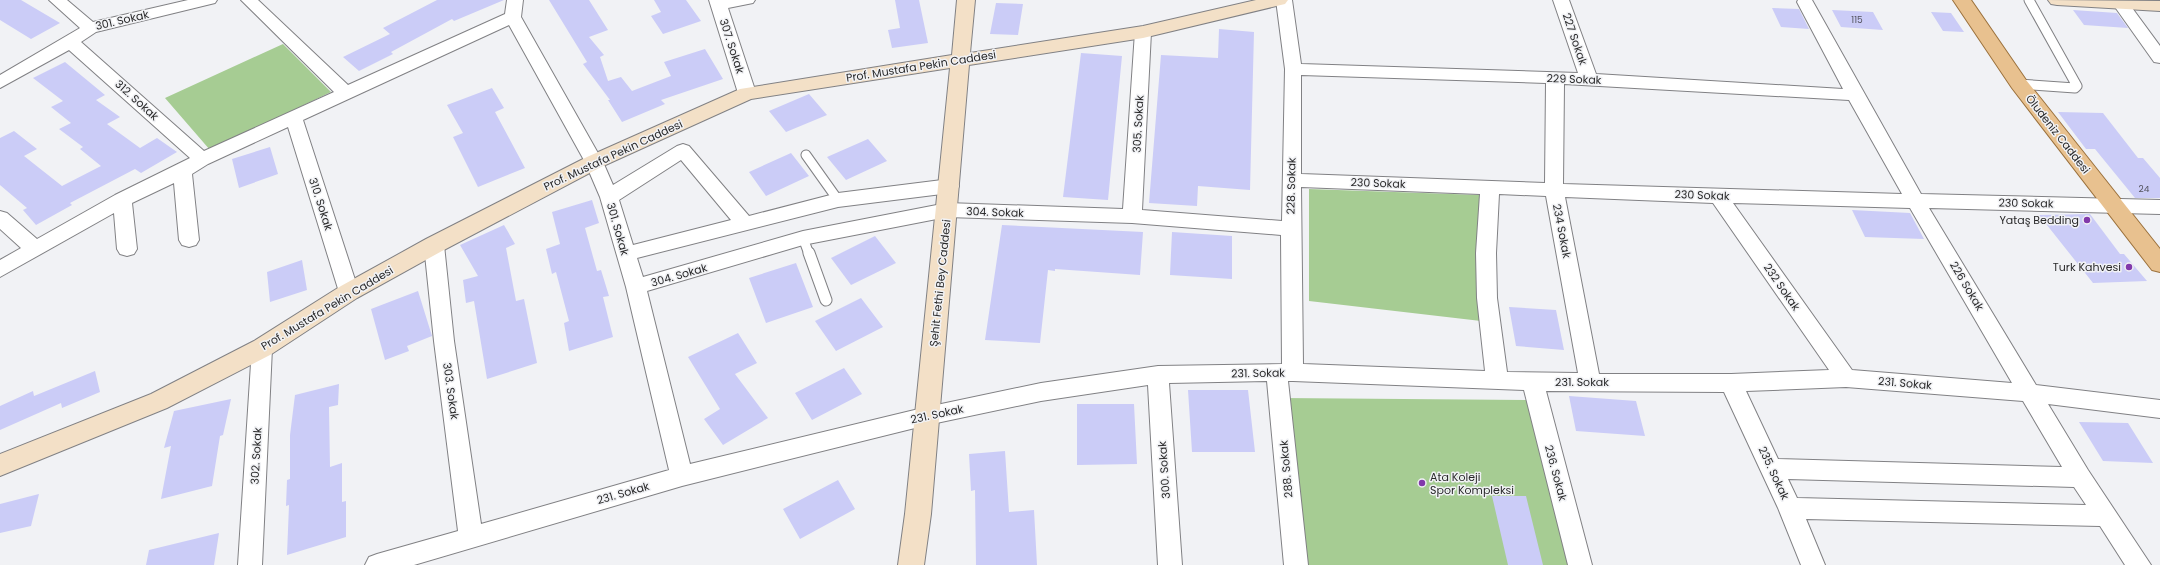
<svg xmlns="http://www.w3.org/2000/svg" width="2160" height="565" font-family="Poppins,sans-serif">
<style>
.green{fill:#a6cc93}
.building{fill:#cbccf7}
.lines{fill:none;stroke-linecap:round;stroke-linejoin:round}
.lane-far1-casing{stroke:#818184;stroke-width:11}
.lane-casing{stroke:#818184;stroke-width:13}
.street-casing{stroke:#818184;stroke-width:2}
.secondary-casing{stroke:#818184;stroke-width:2}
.primary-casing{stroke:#9b713c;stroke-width:2}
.lane-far1{stroke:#fff;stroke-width:9}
.lane{stroke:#fff;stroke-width:11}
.street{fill:#fff;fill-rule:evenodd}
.secondary{fill:#f3e0c7;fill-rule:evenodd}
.primary{fill:#e8c18f;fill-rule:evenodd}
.poi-dot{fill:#8239ab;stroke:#f1f2f5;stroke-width:1.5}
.labels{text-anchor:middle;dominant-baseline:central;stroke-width:3;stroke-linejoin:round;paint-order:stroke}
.number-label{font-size:9px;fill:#52525d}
.street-label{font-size:11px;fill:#29292a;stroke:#f1f2f5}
.poi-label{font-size:11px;fill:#29292a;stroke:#f1f2f5;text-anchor:end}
</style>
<rect width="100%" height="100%" fill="#f1f2f5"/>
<path class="green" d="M283,44l48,48 -121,58 -45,-52z
M1309,189l171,6 1,126 -172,-20z
M1281,398l253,2 35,165h-266z"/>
<path class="building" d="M0,0h21l39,23 -29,16 -31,-19z
M437,0h67l-50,21 -2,-2 -61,33 2,2 -34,17 -16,-14 47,-23 -7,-6z
M549,0h40l19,30 -19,7 15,18 -4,2 8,24 13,-4 11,14 39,-15 -7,-14 41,-13 18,30 -62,21 4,4 -43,18 -14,-22h2l-27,-36 4,-2z
M654,0h32l15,21 -38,13 -12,-18 10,-4z
M895,0h24l9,43 -36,5 -4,-18 12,-2z
M996,3l27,1 -5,31 -28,-1z
M1772,8l27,1 10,20 -28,-2z
M1832,10l41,2 10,18 -42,-3z
M2073,10l44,3 11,15 -44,-3z
M1931,12l20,1 13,19 -21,-1z
M1219,29l35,3 -4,158 -52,-4 -1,20 -48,-3 12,-148 57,3z
M1081,53l41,3 -14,144 -45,-3z
M65,62l40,33 -9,5 24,17 -13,7 33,24 17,-10 20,14 -36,21 -6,-4 -65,34 2,2 -36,20 -13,-15 4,-2 -27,-23v-47l14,-7 23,18 -13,7 38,30 39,-20 -21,-17 3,-2 -24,-18 12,-6 -20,-16 12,-6 -30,-23z
M492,88l12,20 -9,4 30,56 -47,19 -25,-50 10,-4 -16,-28z
M809,94l18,21 -41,17 -17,-21z
M2058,112l45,1 35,45h5l17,20v20h-25l-40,-49h-9z
M868,139l19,22 -41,19 -19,-23z
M270,147l8,27 -39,14 -7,-29z
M791,153l18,23 -43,20 -17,-24z
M592,200l7,23 -14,5 12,43 4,-1 8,26 -6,1 10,40 -44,14 -5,-28 5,-2 -13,-49 -4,2 -6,-25 14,-5 -8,-32z
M1852,210l58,3 14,26 -59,-2z
M2090,214l30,40h4l23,27 -54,2 -54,-68z
M504,225l11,19 -9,4 10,53 8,-2 13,64 -50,16 -13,-78 -8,2 -3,-23 15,-4 -18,-31z
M1002,225l141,7 -3,43 -85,-6v2l-7,-1 -8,73 -55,-3z
M1172,232l60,4v43l-62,-4z
M875,236l21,27 -45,22 -20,-27z
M302,260l5,30 -37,12 -3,-30z
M796,263l17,44 -47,16 -17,-45z
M418,291l14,45 -25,10 2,5 -24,9 -14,-51z
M861,298l22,29 -47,24 -21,-30z
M1509,307l47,3 8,40 -48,-4z
M738,333l19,30 -22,11 33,44 -45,27 -19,-26 16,-10 -32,-52z
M844,368l18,26 -50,26 -17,-27z
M95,371l5,21 -38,16 -1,-5 -61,27v-24l33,-15 1,5z
M339,384l-1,21 -9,2 1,60 12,-4v39l4,-1v36l-59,18 2,-50 -3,1 1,-26 3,-1v-44l5,-40z
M1188,390h60l7,62h-63z
M1569,396l67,5 9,35 -69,-5z
M231,399l-8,36 -3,1 -8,50 -51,13 10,-53 -7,2 10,-37z
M1077,404h57l3,60 -60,1z
M2079,422l49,1 25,40 -50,-2z
M1005,451l4,61 25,-2 3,55h-61l-1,-75 -4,1 -2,-37z
M838,480l17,29 -55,30 -17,-30z
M39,494l-8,32 -31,7v-29z
M1492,496h34l17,69h-35z
M219,533l-5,32h-68l3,-15z"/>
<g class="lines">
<defs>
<path id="lane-far1" d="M2019,84l56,4 2,-2 -48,-86
M806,155l32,45
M803,238l6,16"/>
<path id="lane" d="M809,253l17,47"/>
<path id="street" d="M49,0h18l26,22 95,-22h29l-2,3 -119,29 -15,10 123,109 130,-59 -93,-92h17l90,85 157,-71 2,-14h16l-2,17 82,145 10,23 64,-39 6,-2 6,2 60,70 89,-23 112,-14 7,2 2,5 -2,5 -7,2 -112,14 -201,51 6,19 160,-46 144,-28 176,6 12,-177 2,-4 6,-1 6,1 2,4 -9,178 140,11 3,-152 -9,-69h16l9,64 277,9 -25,-73h16l27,74 247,15 -46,-87 1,-2h14l109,194 239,6v14l-231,-6 107,177 124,15v18l-112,-14 40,66 63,95h-26l-25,-39 -294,-7 19,46h-24l-23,-57 -54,-116 -178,-1 46,174h-24l-44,-175 -231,-9h-5l20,184h-24l-17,-184 -98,2 13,182h-24l-10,-180 -107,16 -114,24 -245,61 -268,79h-49l4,-8 8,-3 81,-23 -24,-190 -10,-96 3,-5 7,-2 7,2 3,5 10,96 27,183 188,-54 -43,-183 -26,-90 -15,-35 -76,-137 -206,95 56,172 -3,5 -7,3 -7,-3 -3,-5 -51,-165 -80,37 -16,10 7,66 -3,5 -7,2 -7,-2 -3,-5 -5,-57 -42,20 5,46 -3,5 -7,2 -7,-2 -3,-5 -3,-36 -114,64v-17l21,-12 -21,-19v-18l7,2 30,26 78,-44 75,-37 -121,-108 -69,38v-13l80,-47zM1301,75l245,8 -1,100 -244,-9zM1564,84l285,16 53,94 -339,-10zM681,160l50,60 -98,25 -14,-45zM1301,187l179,7 -4,59 1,45 8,73 -182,-7zM1499,194l47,2 32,177 -71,-1 -10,-74 -1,-45zM1565,197l148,6 116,167 -98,4h-132zM1733,203l177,5 102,175 -160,-13zM947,217l185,6 149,12 1,129 -124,2 -117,17 -114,24 -237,57 -43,-173 156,-46zM1846,387l177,14 39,66 -284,-8 -32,-68zM1788,479l286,8 12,18 -289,-7z
M709,0h46l-2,3 -25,5 28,85 -3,4 -6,2 -6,-2 -3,-4z
M2115,1h12l33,45v17l-6,-1 -39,-55 -2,-3z
M262,340l7,2 3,6 -10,217h-24l14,-217 3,-6z"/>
<path id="secondary" d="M957,0h18l-5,53 173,-27 113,-26h32l-3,4 -142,34 -174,27 -38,449 -7,51h-26l7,-51 45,-446 -199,31 -150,68 -159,84 -85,47 -87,57 -103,53 -167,68v-22l151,-60 103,-53 87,-55 85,-47 161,-82 153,-68 212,-34z
M2048,0l112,1v10l-103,-6 -6,-1z"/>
<path id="primary" d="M1953,0h18l55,80 134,169v23l-8,-2 -140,-182z"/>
</defs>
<use href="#lane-far1" class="lane-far1-casing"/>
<use href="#lane" class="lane-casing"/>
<use href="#street" class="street-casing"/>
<use href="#secondary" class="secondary-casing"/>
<use href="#primary" class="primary-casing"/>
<use href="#lane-far1" class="lane-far1"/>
<use href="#lane" class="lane"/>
<use href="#street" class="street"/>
<use href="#secondary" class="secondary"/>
<use href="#primary" class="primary"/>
</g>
<g class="poi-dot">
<circle cx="2087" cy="220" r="4"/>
<circle cx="2129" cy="267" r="4"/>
<circle cx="1422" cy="483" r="4"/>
</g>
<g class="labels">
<g class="number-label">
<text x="1857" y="20">115</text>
<text x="2144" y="189">24</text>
</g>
<g class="street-label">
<text transform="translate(122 20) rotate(-13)">301. Sokak</text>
<text transform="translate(1575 39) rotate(71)">227 Sokak</text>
<text transform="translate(732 46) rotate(72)">307. Sokak</text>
<text transform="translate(921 66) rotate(-9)">Prof. Mustafa Pekin Caddesi</text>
<text transform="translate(1574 79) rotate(2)">229 Sokak</text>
<text transform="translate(137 100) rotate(42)">312. Sokak</text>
<text transform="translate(1138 124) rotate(-87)">305. Sokak</text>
<text transform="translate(2058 134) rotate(52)">Öludeniz Caddesi</text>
<text transform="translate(613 155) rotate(-25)">Prof. Mustafa Pekin Caddesi</text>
<text transform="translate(1378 183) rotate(2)">230 Sokak</text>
<text transform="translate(1291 186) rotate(-89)">228. Sokak</text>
<text transform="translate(1702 195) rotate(2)">230 Sokak</text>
<text transform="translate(2026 203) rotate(1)">230 Sokak</text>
<text transform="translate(321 204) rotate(72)">310. Sokak</text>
<text transform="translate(995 212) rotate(2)">304. Sokak</text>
<text transform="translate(618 229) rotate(74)">301. Sokak</text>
<text transform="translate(1562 231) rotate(79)">234 Sokak</text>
<text transform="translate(679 275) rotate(-16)">304. Sokak</text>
<text transform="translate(940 283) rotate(-84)">Şehit Fethi Bey Caddesi</text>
<text transform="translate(1967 286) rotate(59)">226 Sokak</text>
<text transform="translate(1782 287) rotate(55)">232 Sokak</text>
<text transform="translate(327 308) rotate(-31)">Prof. Mustafa Pekin Caddesi</text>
<text transform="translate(1258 373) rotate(-1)">231. Sokak</text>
<text x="1582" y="382">231. Sokak</text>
<text transform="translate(1905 383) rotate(5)">231. Sokak</text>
<text transform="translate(451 391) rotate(82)">303. Sokak</text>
<text transform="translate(937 414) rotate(-12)">231. Sokak</text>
<text transform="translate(256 456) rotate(-87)">302. Sokak</text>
<text transform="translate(1286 469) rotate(-95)">288. Sokak</text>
<text transform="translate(1164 470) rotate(-94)">300. Sokak</text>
<text transform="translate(1556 473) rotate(75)">236. Sokak</text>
<text transform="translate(1774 473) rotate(65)">235. Sokak</text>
<text transform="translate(623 493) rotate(-16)">231. Sokak</text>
</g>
<g class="poi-label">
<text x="2079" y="220">Yataş Bedding</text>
<text x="2121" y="267">Turk Kahvesi</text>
<text x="1430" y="477" text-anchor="start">Ata Koleji<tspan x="1430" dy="13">Spor Kompleksi</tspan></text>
</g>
</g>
</svg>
